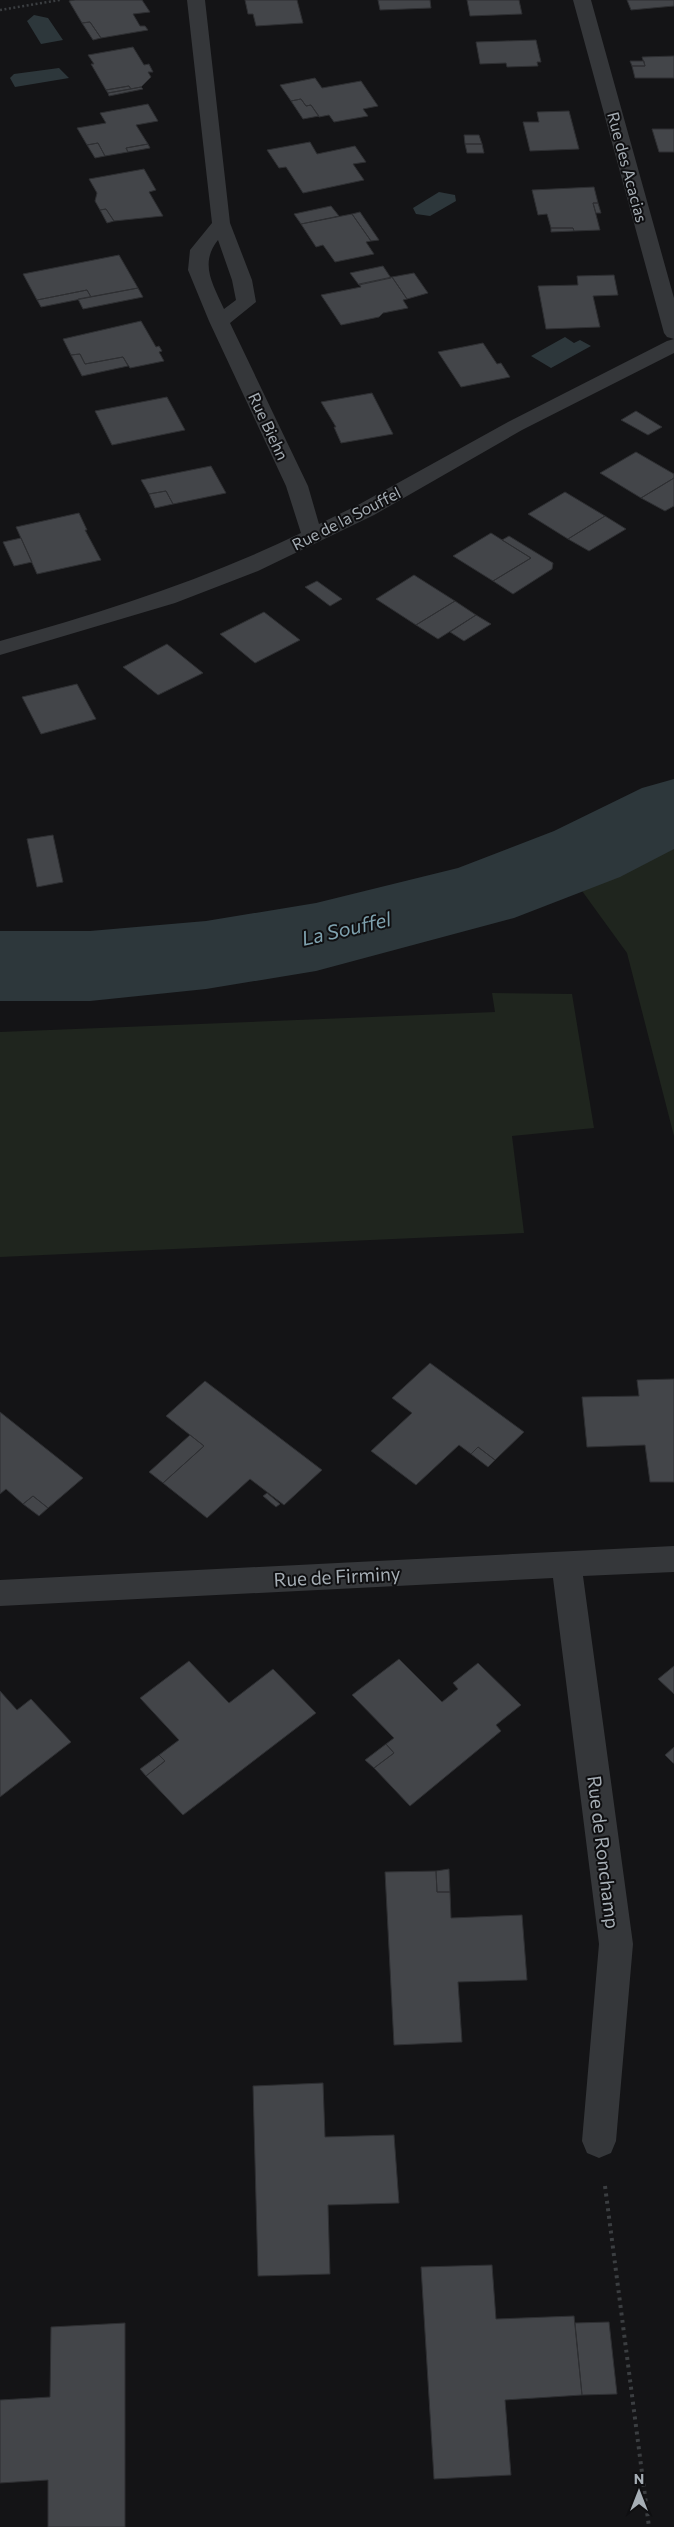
<svg xmlns="http://www.w3.org/2000/svg" width="674" height="2527" font-family="Commissioner,sans-serif">
<style>
.green{fill:#1f251e}
.water{fill:#2d373b}
.lines{fill:none;stroke-linecap:round;stroke-linejoin:round}
.river{fill:#2d373b;fill-rule:evenodd}
.building{fill:#434549;stroke:#2e2f32}
.path-far1{stroke:#3b3e41;stroke-width:2.5;stroke-dasharray:2 2.5;stroke-linecap:butt}
.path{stroke:#3b3e41;stroke-width:4;stroke-dasharray:3 4.5;stroke-linecap:butt}
.minor{fill:#35373a;fill-rule:evenodd}
.labels{text-anchor:middle;dominant-baseline:central;stroke-width:4;stroke-linejoin:round;paint-order:stroke}
.far-street-label{font-size:16px;fill:#a6aeb5;stroke:#0f0f11}
.street-label{font-size:19px;fill:#a6aeb5;stroke:#0f0f11}
.water-label{font-size:20px;font-style:italic;fill:#7fa2af;stroke:#0f0f11}
</style>
<rect width="100%" height="100%" fill="#141416"/>
<path class="green" d="M674,833v303l-47,-183 -50,-69z
M492,993l80,1 22,134 -82,8 12,97 -524,24v-225l495,-20z"/>
<path class="water" d="M34,15l14,3 15,22 -22,4 -14,-23z
M59,68l10,10 -54,9 -5,-9 4,-4z
M439,192l16,3 1,6 -26,15 -14,-2 -3,-6z
M565,337l9,6 6,-3 11,6 -40,22 -20,-12z"/>
<g class="lines">
<path class="river" d="M674,779v70l-54,28 -106,41 -198,53 -110,18 -116,12h-90v-70h90l116,-10 110,-18 142,-35 96,-37 88,-43z"/>
</g>
<path class="building" d="M75,0h67l8,12 -17,2 7,12h5l3,4 -47,8 -11,-16 -8,1 -13,-22z
M245,0h52l6,23 -47,3 -3,-12h-5z
M378,0h52l1,8 -51,2z
M467,0h52l3,14 -52,2z
M627,0h47v6l-43,4z
M90,22l11,16 -8,2 -11,-17z
M536,40l5,22h-4l1,4 -31,1 -1,-4 -26,1 -4,-22z
M133,47l11,18 5,-1 4,8h-5l3,5 -10,10 -10,2 -2,-3 -23,4 -15,-26h3l-6,-9z
M674,56v22h-39l-3,-12h13l-3,-9z
M630,61h14l1,5h-13z
M315,78l7,10 39,-7 17,25 -15,3 5,7 -34,6 -5,-7 -10,2 -8,-12 -5,1 -5,-7 -10,2 -11,-16z
M129,86l2,3 -23,4 -2,-3z
M141,87l2,2 -34,7 -1,-3z
M301,99l5,7 5,-1 8,11 -16,3 -12,-18z
M148,104l10,17 -22,4 12,19 -22,4 2,4 -23,4 -7,-13 -11,2 -10,-17 29,-5 -6,-10z
M569,111l10,38 -49,2 -7,-29h16l-2,-10z
M652,129h22v23h-15z
M464,135h15l3,9h-17z
M310,142l7,12 38,-8 11,16 -13,2 11,16 -61,13 -17,-26 -7,1 -12,-18z
M98,143l7,13 -10,2 -8,-13z
M148,144l2,4 -22,4 -2,-4z
M465,144h17l2,9h-17z
M144,169l12,21 -7,2 14,24 -49,5 -8,-12 -6,1 -5,-9 2,-8 -8,-14z
M594,187l4,16h-5l7,27 -26,1 -1,-3h-22l-4,-14 -9,1 -6,-25z
M593,203h5l3,10h-5z
M331,206l8,10 -38,8 -7,-10z
M106,209l8,12 -7,2 -7,-13z
M360,212l19,28 -8,1 -19,-27z
M352,214l19,27 -5,1 8,12 -39,8 -12,-17 -7,2 -15,-23z
M551,228h22l1,3 -23,1z
M119,255l19,33 -47,9 -4,-7 -50,10 -14,-26z
M383,266l8,12 -32,7 -9,-12z
M414,273l14,20 -21,6 -15,-22z
M614,275l4,20 -25,1 7,31 -54,2 -8,-43 40,-1 -1,-9z
M392,277l15,22 -4,1 5,8 -25,5 -4,4 -38,8 -20,-30 40,-8 -2,-3z
M138,288l5,9 -60,12 -5,-10z
M87,290l4,7 -50,10 -4,-7z
M141,321l15,26 3,-1 3,5 -3,1 5,9 -34,7 -7,-11 -38,7 -5,-10 -9,1 -8,-16z
M483,343l14,21 4,-1 9,14 -49,10 -23,-35z
M80,354l5,10 38,-7 5,9 -46,10 -11,-21z
M372,393l21,41 -52,9 -7,-16h2l-15,-25z
M167,397l18,33 -73,15 -17,-34z
M636,411l26,16 -14,8 -27,-15z
M636,452l38,22v4l-33,20 -41,-25z
M211,466l15,27 -53,11 -7,-13 -17,3 -8,-14z
M674,478v28l-9,5 -24,-13z
M166,491l7,13 -18,4 -6,-14z
M565,492l40,24 -37,23 -40,-25z
M79,513l8,17h-2l16,30 -64,14 -21,-47z
M605,516l21,13 -37,22 -21,-12z
M491,533l40,25 -38,23 -40,-25z
M509,536l44,27 -1,6 -39,25 -20,-13 38,-23 -29,-18z
M21,538l11,24 -18,4 -11,-24z
M414,575l41,26 -39,24 -40,-26z
M317,581l25,18 -12,7 -25,-19z
M455,601l21,14 -38,24 -22,-14z
M264,612l36,28 -45,23 -35,-29z
M476,615l15,9 -27,17 -14,-9z
M167,644l36,29 -45,22 -35,-28z
M77,684l19,35 -55,15 -19,-37z
M53,835l10,47 -26,5 -10,-48z
M430,1363l94,69 -29,28 -17,-13 -7,7 -12,-9 -43,40 -45,-34 41,-38 -20,-15z
M674,1379v103h-24l-5,-37 -58,2 -5,-50 57,-1 -2,-16z
M205,1381l117,89 -38,35 -34,-26 -43,39 -44,-35 41,-37 -38,-30z
M0,1412l83,66 -35,30 -15,-12 -10,8 -17,-15 -6,5z
M190,1435l14,11 -41,37 -14,-11z
M478,1447l17,13 -7,7 -17,-13z
M267,1493l13,11 -4,3 -13,-11z
M33,1496l15,12 -9,8 -16,-12z
M399,1659l43,43 16,-13 -5,-6 25,-20 43,42 -25,20 5,6 -91,75 -36,-38 20,-15 -8,-9 8,-6 -42,-43z
M189,1661l40,42 44,-34 43,44 -133,102 -37,-39 19,-15 -6,-6 20,-15 -39,-42z
M674,1666v28l-16,-15z
M0,1691l17,19 14,-11 40,43 -71,55z
M386,1744l8,9 -20,15 -9,-8z
M674,1747v16h-1l-8,-8z
M159,1755l6,6 -19,15 -6,-7z
M449,1869l1,23h-13l-1,-21z
M436,1871l1,21h13l1,26 71,-3 5,65 -69,2 4,60 -68,3 -9,-173z
M323,2083l2,54 69,-2 5,68 -71,2 2,69 -72,2 -5,-190z
M492,2265l4,54 78,-3 8,79 -77,5 6,75 -77,4 -13,-212z
M609,2322l8,72 -35,1 -7,-72z
M125,2323v204h-77v-47l-48,3v-83l50,-3 1,-70z"/>
<g class="lines">
<path class="path-far1" d="M0,10l60,-10"/>
<path class="path" d="M605,2186l44,341"/>
<path class="minor" d="M187,0h18l25,223 22,57 4,22 -26,21 78,163 11,38 39,-19 150,-83 159,-81 7,-2v14l-152,77 -148,85 -116,56 -83,32 -175,52v-14c103,-29 204,-61 301,-108l-15,-47 -77,-165 -21,-51 2,-20 22,-27zM218,240l14,40 4,20 -12,9c-11,-25 -25,-45 -6,-69z
M573,0h18l83,298v41l-7,-2 -3,-4z
M674,1546v26l-91,4 50,368 -17,197 -5,12 -12,5 -12,-5 -5,-12 17,-197 -46,-366 -553,28v-26z"/>
</g>
<g class="labels">
<g class="far-street-label">
<text transform="translate(628 167) rotate(75)">Rue des Acacias</text>
<text transform="translate(269 426) rotate(65)">Rue Biehn</text>
<text transform="translate(346 518) rotate(-27)">Rue de la Souffel</text>
</g>
<g class="street-label">
<text transform="translate(337 1576) rotate(-3)">Rue de Firminy</text>
<text transform="translate(604 1852) rotate(83)">Rue de Ronchamp</text>
</g>
<g class="water-label">
<text transform="translate(346 928) rotate(-13)">La Souffel</text>
</g>
</g>
<g transform="translate(639 2492)" stroke="#0f0f11" stroke-width="4" paint-order="stroke">
<path d="M0-4L9 19L0 12L-9 19Z" fill="#a6aeb5"/>
<text y="-8" font-size="14" font-weight="bold" text-anchor="middle" fill="#a6aeb5">N</text>
</g>
</svg>
